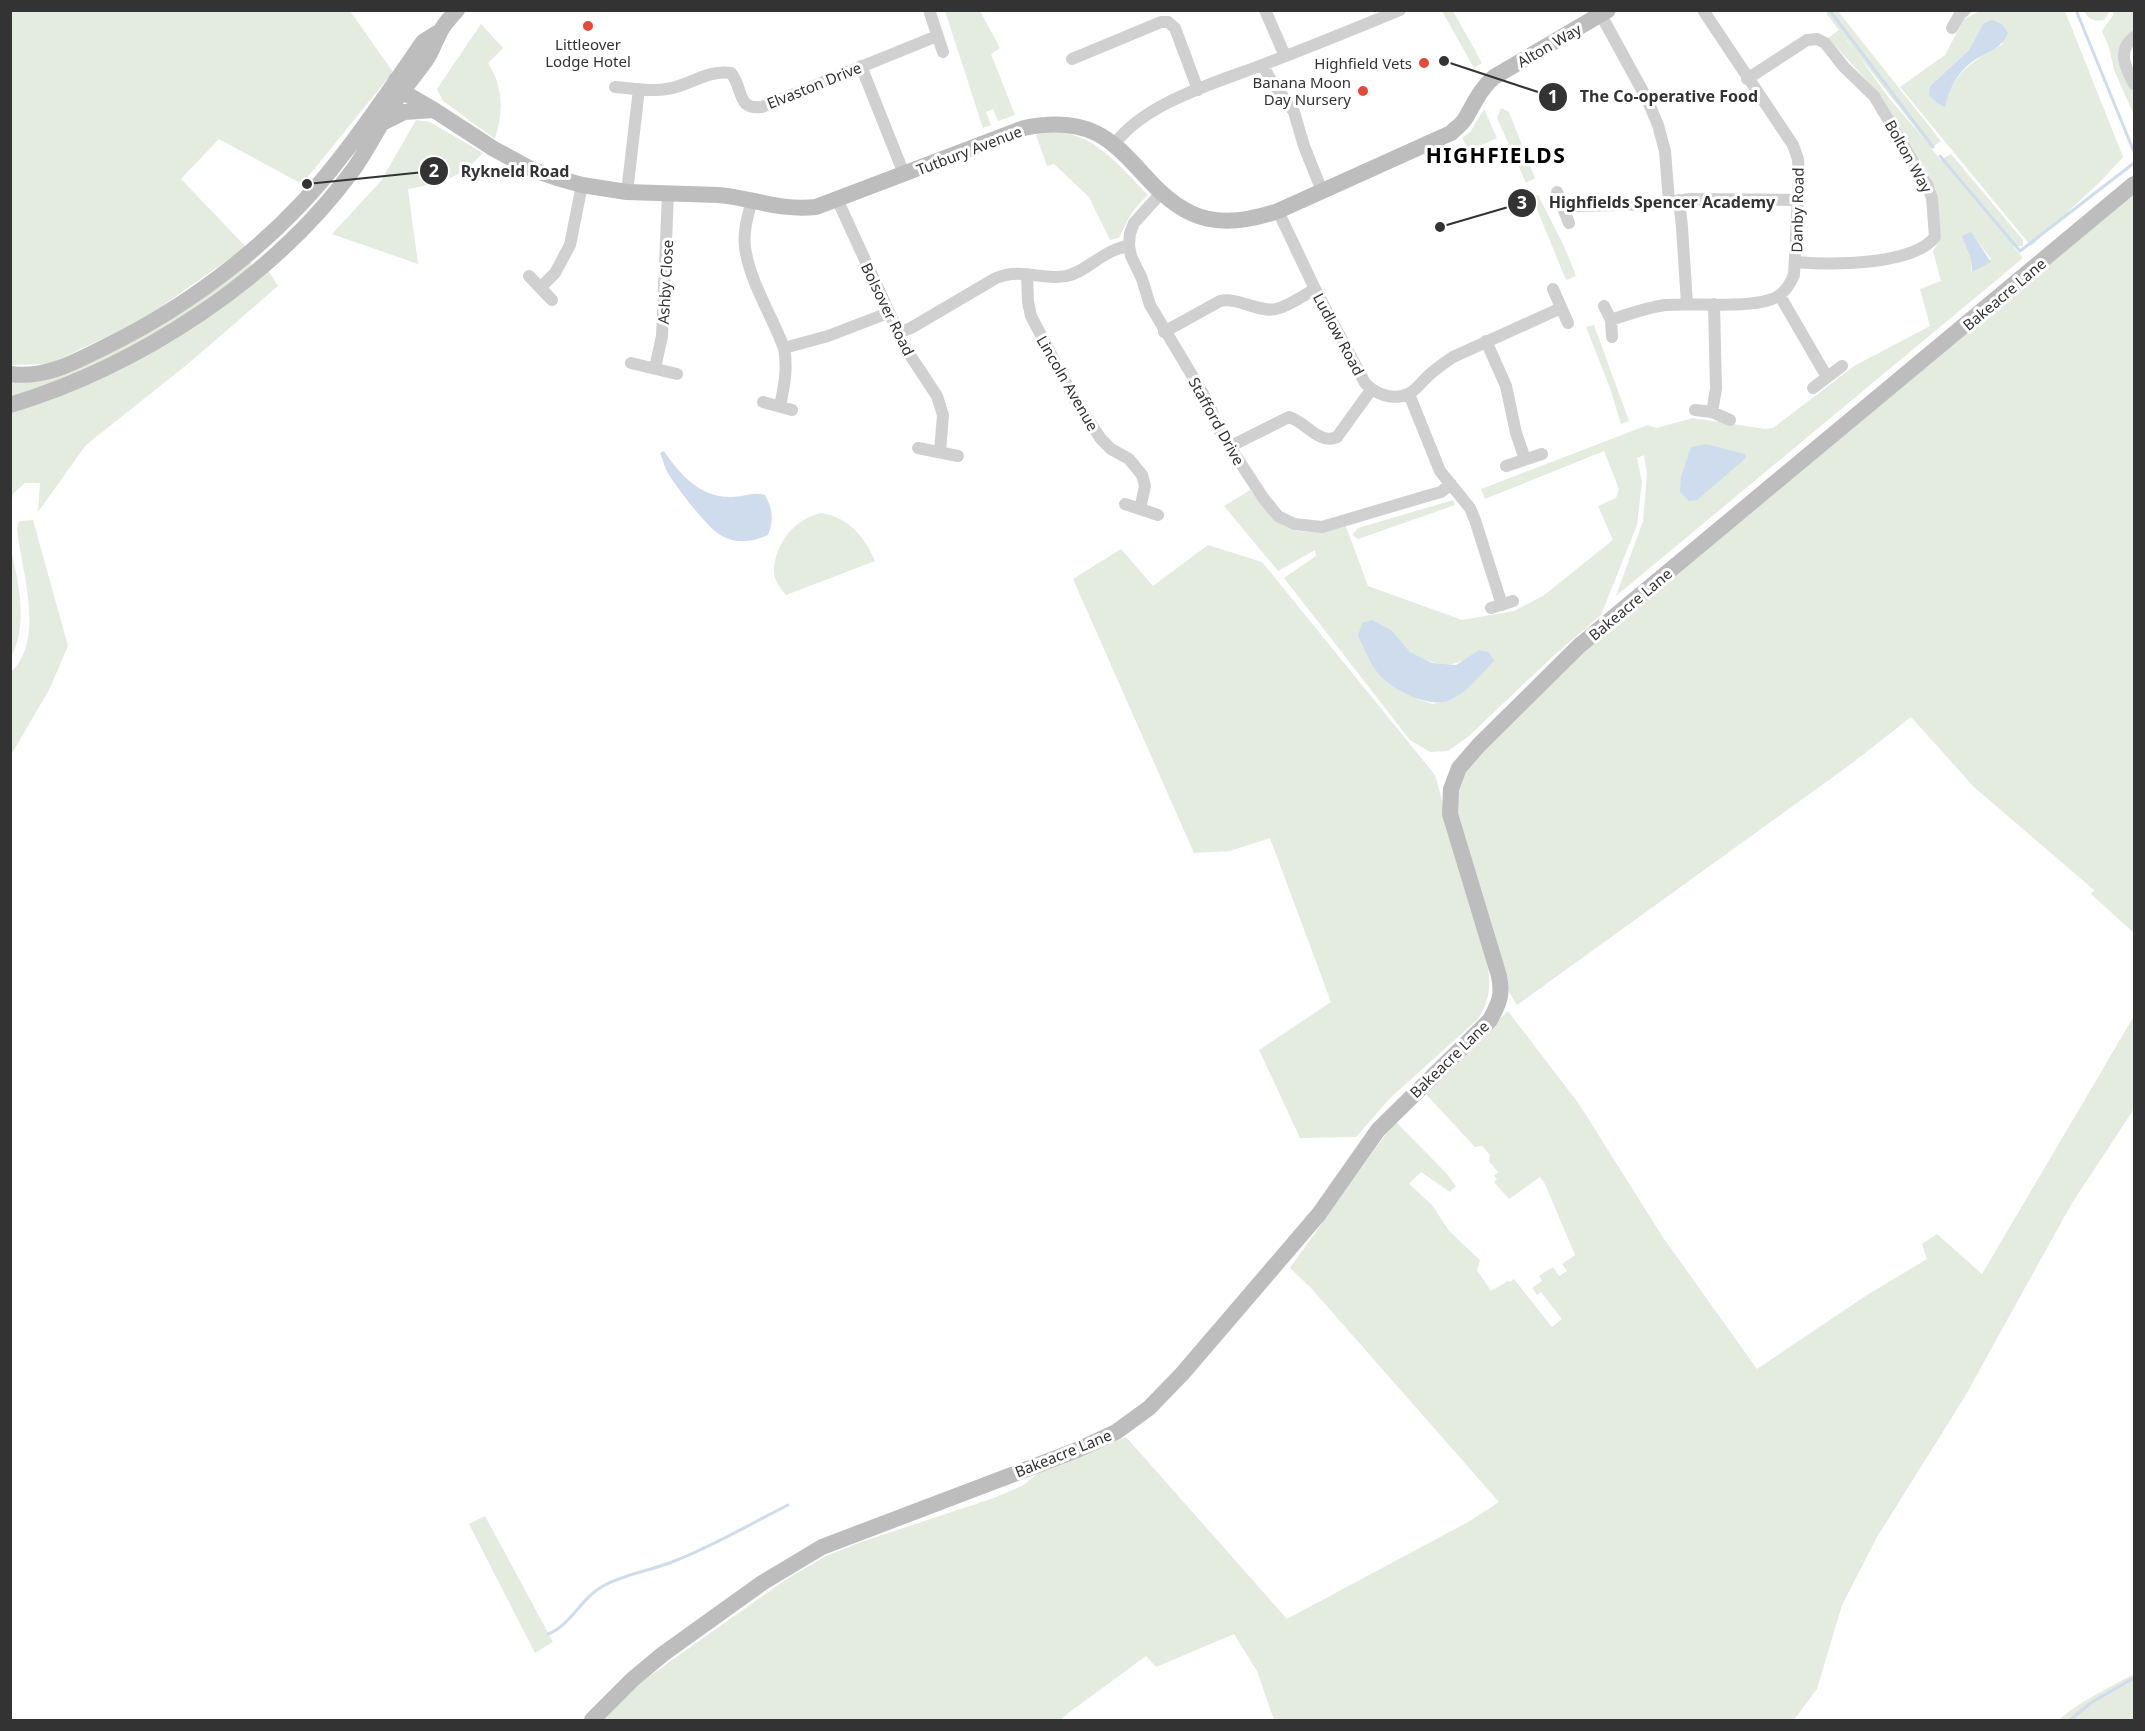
<svg xmlns="http://www.w3.org/2000/svg" width="2145" height="1731" font-family="'Noto Sans',sans-serif">
<style>
.green{fill:#e3ecdf;fill-rule:evenodd}
.water{fill:#cfdcee}
.lines{fill:none;stroke-linecap:round;stroke-linejoin:round}
.stream{stroke:#cfdcee;stroke-width:3}
.street{stroke:#d0d0d0;stroke-width:12}
.secondary{stroke:#bdbdbd;stroke-width:16}
.poi-dot{fill:#e54939;stroke:#fff;stroke-width:2}
.labels{text-anchor:middle;dominant-baseline:central;stroke-width:6;stroke-linejoin:round;paint-order:stroke}
.poi-label{font-size:15px;fill:#333;stroke:#fff;text-anchor:end}
.street-label{font-size:15px;fill:#333;stroke:#fff}
.district-label{font-size:21px;font-weight:bold;letter-spacing:1.5px;fill:#000;stroke:#fff}
.leader{fill:none;stroke:#333;stroke-width:2}
.callout-dot{fill:#333;stroke:#fff;stroke-width:2}
.mark-label{font-size:18px;text-anchor:middle;font-weight:bold;fill:#fff}
.callout-label{font-size:16px;text-anchor:middle;font-weight:bold;fill:#333;stroke:#fff;stroke-width:6;stroke-linejoin:round;paint-order:stroke}
</style>
<rect width="100%" height="100%" fill="#fff"/>
<path class="green" d="M10,11h340l43,61 -91,112 -83,-45 -38,40 65,68 -94,66 -27,15 -76,36 -38,1z
M945,11h35l20,37 -9,6 24,61 -17,6 -5,-12 -7,3 5,13 -8,3z
M1442,11h11l29,52 -8,5z
M1830,11h8l103,130 -10,7 10,12 10,-6 72,86v6h-10l10,12 -407,338 27,-75 4,-47 -3,-19 -7,3 5,24 -5,43 -36,90 -50,43 -82,78 -21,15 -18,1 -20,-12 -126,-162 32,-22 -1,-6 -37,21 -54,-65 26,-16c37,43 38,49 95,34l23,62 94,34 52,-9 29,-15 70,-56 -15,-34 18,-8 3,-9 -15,-38 -119,48 -4,-10 167,-64 8,3 37,-10 72,11 8,-1 81,-62 76,-40 -10,-37 21,-8 -8,-30 8,-13 -4,-44 -7,-18 -51,-82 -51,-56 11,-8 -13,-17zM1847,40v1l78,99 -36,-42zM1971,233l20,26 -19,13 -1,-2zM1479,650l10,2 -40,48 -16,4 -16,-5 -7,-46c30,14 41,18 69,-3z
M1980,11h85l58,146 -22,24 -70,65 -131,-159 45,-32 19,-36zM1983,24l20,20c-24,14 -43,23 -55,50l-18,-8 39,-36z
M2084,11h26l-6,9c-9,2 -16,-1 -20,-9z
M2113,11h21v20l-8,7 5,49 3,7v21l-20,-45 -5,-23 -7,-16 11,-16z
M481,24l22,24 -15,15c16,25 15,49 7,76l-52,-38 -6,-12z
M1501,108l8,4 26,66 -9,5 -29,-65z
M1484,109l13,29 -28,13 -7,-13 9,-7z
M416,120l14,2 53,31c-24,26 -42,30 -75,36l10,75 -86,-30 49,-53z
M1047,131c47,0 70,33 101,64 -15,13 -21,26 -29,43l-9,2 -21,-43 -35,-33 -7,2 -11,-31z
M2134,184v749l-43,-39 3,-4 -120,-103 -63,-70 -60,47 -334,241 -18,-29 -48,-187 102,-118z
M1538,195l26,51 12,30 -10,4 -34,-83z
M250,261l2,6 -81,58 -81,44 -79,29 -1,-18 15,1z
M268,270l10,16 -89,77 -103,82 -48,67 2,-29h-15l-12,11 -2,9v-90c42,-16 84,-30 124,-51 47,-25 90,-59 133,-92z
M1594,325l35,96 -8,3 -11,-36 -24,-61z
M1453,500l2,5 -97,34 -6,-4 6,-7z
M821,513c27,4 44,24 54,48l-89,34c-6,-7 -13,-16 -12,-26 2,-27 21,-50 47,-56z
M33,520l35,126 -19,44 -38,65v-83c35,-32 10,-103 6,-143l2,-8z
M1208,545l54,17 173,213 51,181c5,26 6,42 -9,64l-87,78 -34,39 -56,1 -41,-88 72,-48 -61,-164 -40,13 -36,2 -121,-274 48,-30 32,37z
M11,550c8,34 17,75 0,107z
M1508,1011l71,93 83,132 95,133 107,-72 63,-38 -5,-15 15,-10 45,40 152,-258v93l-62,94 -108,195 -87,139 -35,68 -25,84 -23,31h-520l-17,-49 -23,-37 -78,33 -10,-11 -79,58 -6,6h-459l38,-37 148,-105 38,-22 35,-14 133,-44 28,-12 19,-15 85,-34 161,182 181,-97 31,-20 -188,-214 -21,-20 105,-147 52,53 9,12 -6,6 -29,-20 -12,12 23,21 17,26 31,29 -3,10 14,21 17,-10 2,1 4,-3 38,48 10,-8 -21,-27 -4,3 -5,-7 10,-7 -3,-5 14,-9 6,9 8,-5 -5,-7 13,-9 -30,-71 -5,-7 -31,22 -15,-17 3,-3 -3,-3 4,-4 -9,-11 1,-6 -8,-9 -7,1 -51,-55z
M485,1516l68,126 -18,11 -66,-129z
M2134,1674v46h-76c23,-19 50,-32 76,-46z"/>
<path class="water" d="M1991,20c9,2 13,5 17,13 -7,17 -22,19 -36,29 -15,11 -23,27 -27,45l-8,-4 -8,-8 1,-9 39,-36 14,-26z
M1971,232l20,30 -19,10 -1,-13 -9,-23z
M1706,444l39,10 1,4 -49,42 -8,1 -9,-9 1,-15 10,-30z
M664,451c16,24 37,47 68,46 11,0 22,-6 33,-2 8,15 9,24 3,40 -14,7 -32,9 -46,1 -14,-7 -44,-47 -53,-61 -4,-6 -6,-15 -9,-22z
M1372,620l19,10 19,22 22,11 24,2 23,-15 10,2 5,9c-13,13 -28,33 -46,40 -21,7 -61,-13 -73,-32 -7,-10 -11,-22 -17,-33l4,-13z"/>
<g class="lines">
<path class="stream" d="M2076,10l58,142
M1830,11l103,136
M1940,156l80,95 114,-88
M548,1634c23,-9 33,-36 55,-48 22,-12 46,-15 69,-24 40,-15 78,-38 116,-57
M2070,1720l22,-18 42,-24"/>
<path class="street" d="M1265,10l20,46
M930,13l13,39
M1601,15l46,84 11,26 7,26 4,51
M1952,28l8,-14 5,-4
M2134,37c-18,14 -8,31 0,47
M1072,59l89,-37h7l7,6 23,62
M1263,65l6,12 25,35 10,34 18,45
M861,66l43,108
M1747,79l60,-39 10,-1 8,4 19,24 30,29 53,88 5,14 3,39c-23,29 -105,28 -139,25
M615,87c17,1 35,5 52,2 22,-3 41,-20 64,-16 13,16 5,37 31,34l175,-71
M1114,145c30,-42 101,-62 148,-80 46,-17 92,-36 138,-55
M627,192l12,-103
M1557,192l12,31
M1161,193l-27,30 -4,10 -1,13 2,10 11,23 8,26 58,97 12,30 44,67 14,17 16,8 28,3 108,-32 11,-3 10,-8
M837,199l69,150 31,47 6,19 -3,37
M752,200c-4,15 -9,31 -7,47 4,33 27,69 39,101 4,20 0,39 -4,58
M1679,200l3,27 5,77
M1564,209l11,-3 84,-2 30,-5 109,1
M1278,211l37,78 50,94c10,11 28,18 43,11 7,-3 13,-11 18,-16 8,-8 18,-15 27,-21l108,-49
M1027,274l1,28 3,14 44,84 26,39 10,10 18,10 13,16 3,11 -5,23
M529,276l23,24
M541,287l14,-14 15,-28 12,-60
M1553,289l15,34
M1780,296l47,81
M1604,306l7,14 1,17
M1611,320c17,-6 35,-12 54,-15 27,-3 97,6 116,-11 6,-5 10,-12 13,-19l5,-98 -1,-18 -5,-14 -90,-135
M1164,332l56,-31c19,-4 38,12 56,8 13,-3 28,-14 39,-20
M898,333l13,-5 85,-50c27,-11 46,3 70,-2 22,-4 37,-27 63,-30
M1486,341l20,45 10,47 9,26
M784,348l44,-12 60,-23
M631,363l46,11
M655,368l7,-32 6,-142
M1813,388l29,-22
M1409,394l31,77 30,37 5,12 27,85
M763,402l29,8
M1695,410l17,2 18,8
M1712,412l4,-23 -2,-85
M1229,447l60,-30c17,5 30,28 48,20l34,-47
M918,448l40,8
M1506,466l36,-12
M1125,504l33,11
M1491,608l22,-7"/>
<path class="secondary" d="M396,80l7,12 31,18 60,39 37,20 26,9 25,7 45,7 91,3c36,3 60,16 98,12l208,-79c24,-5 49,-6 72,5 20,10 36,29 51,45 40,45 75,52 131,33l173,-78c5,-5 11,-9 14,-14 9,-15 15,-30 29,-42l114,-67
M384,122l20,-10 30,-2
M10,374c35,5 65,-12 95,-27 90,-44 175,-110 236,-190 29,-37 55,-76 82,-115l14,-9
M10,405c129,-39 263,-126 343,-235 15,-21 26,-44 40,-66 11,-15 22,-29 33,-44 6,-8 9,-19 14,-28 4,-8 11,-15 17,-22
M592,1720l41,-41 30,-25 99,-71 60,-36 255,-97 39,-18 33,-24 33,-34 137,-160 59,-84 112,-110c9,-17 13,-24 9,-44l-49,-162 1,-25 8,-21 20,-23 100,-99 555,-462"/>
</g>
<g class="poi-dot">
<circle cx="588" cy="26" r="6"/>
<circle cx="1424" cy="63" r="6"/>
<circle cx="1363" cy="91" r="6"/>
</g>
<g class="labels">
<g class="poi-label">
<text x="588" y="44" text-anchor="middle">Littleover<tspan x="588" dy="17">Lodge Hotel</tspan></text>
<text x="1412" y="63">Highfield Vets</text>
<text x="1351" y="82">Banana Moon<tspan x="1351" dy="17">Day Nursery</tspan></text>
</g>
<g class="street-label">
<text transform="translate(1549 45) rotate(-30)">Alton Way</text>
<text transform="translate(814 85) rotate(-22)">Elvaston Drive</text>
<text transform="translate(969 150) rotate(-21)">Tutbury Avenue</text>
<text transform="translate(1909 156) rotate(61)">Bolton Way</text>
<text transform="translate(1797 210) rotate(-89)">Danby Road</text>
<text transform="translate(665 282) rotate(-87)">Ashby Close</text>
<text transform="translate(2004 294) rotate(-40)">Bakeacre Lane</text>
<text transform="translate(888 309) rotate(64)">Bolsover Road</text>
<text transform="translate(1339 334) rotate(62)">Ludlow Road</text>
<text transform="translate(1068 383) rotate(60)">Lincoln Avenue</text>
<text transform="translate(1217 421) rotate(61)">Stafford Drive</text>
<text transform="translate(1630 604) rotate(-40)">Bakeacre Lane</text>
<text transform="translate(1449 1059) rotate(-44)">Bakeacre Lane</text>
<text transform="translate(1063 1453) rotate(-22)">Bakeacre Lane</text>
</g>
<g class="district-label">
<text x="1496" y="155">HIGHFIELDS</text>
</g>
</g>
<path class="leader" d="M1444 61L1553 97M307 184L434 171M1440 227L1522 203"/>
<g class="callout-dot">
<circle cx="1444" cy="61" r="6"/>
<circle cx="307" cy="184" r="6"/>
<circle cx="1440" cy="227" r="6"/>
<circle cx="1553" cy="97" r="15"/>
<circle cx="434" cy="171" r="15"/>
<circle cx="1522" cy="203" r="15"/>
</g>
<g class="mark-label">
<text x="1553" y="103">1</text>
<text x="434" y="177">2</text>
<text x="1522" y="209">3</text>
</g>
<g class="callout-label">
<text x="1669" y="102">The Co-operative Food</text>
<text x="515" y="177">Rykneld Road</text>
<text x="1662" y="208">Highfields Spencer Academy</text>
</g>
<rect width="2145" height="1731" fill="none" stroke="#333333" stroke-width="24"/>
</svg>
